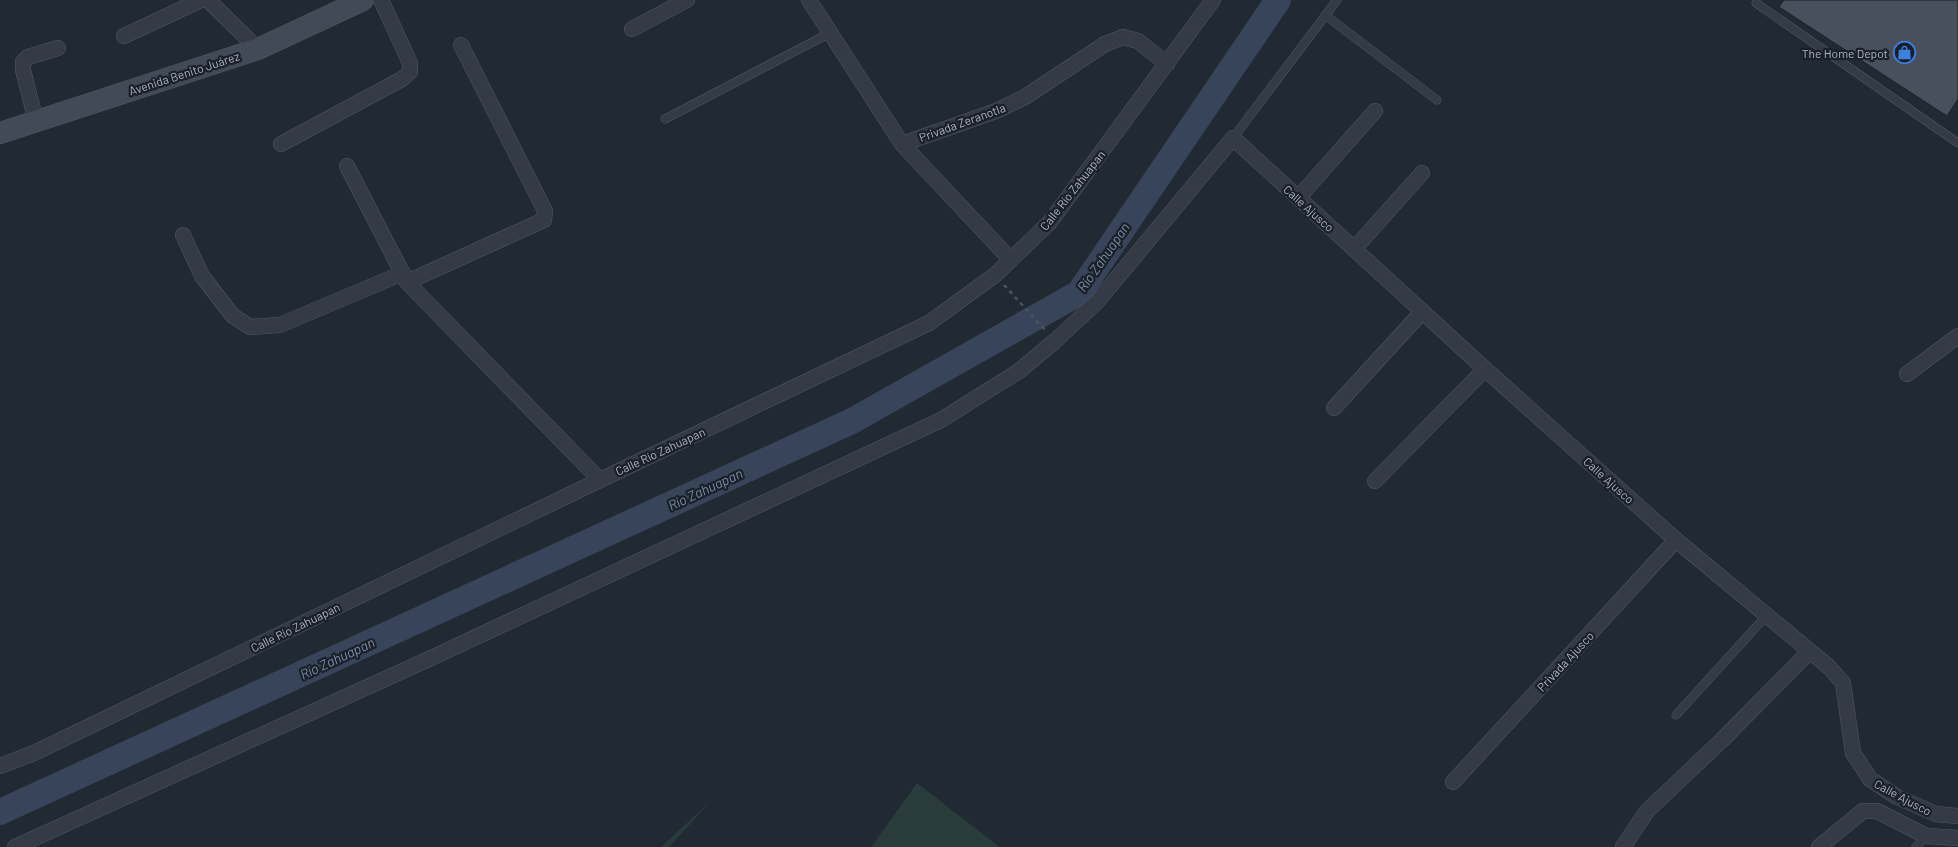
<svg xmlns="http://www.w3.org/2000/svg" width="1958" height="847" font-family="Barlow,sans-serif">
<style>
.green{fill:#2a3b3b}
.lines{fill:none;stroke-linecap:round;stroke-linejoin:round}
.river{stroke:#374459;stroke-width:26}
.building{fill:#48505d;stroke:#1c222b}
.service-casing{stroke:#525862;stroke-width:9}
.minor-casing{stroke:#525862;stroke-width:16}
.secondary-casing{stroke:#525862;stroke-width:22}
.path{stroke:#485659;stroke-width:2.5;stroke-dasharray:4 4;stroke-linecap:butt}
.service{stroke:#353b44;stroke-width:8}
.minor{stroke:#353b44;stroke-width:15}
.secondary{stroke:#434a57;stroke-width:21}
.labels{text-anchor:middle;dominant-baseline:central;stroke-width:4.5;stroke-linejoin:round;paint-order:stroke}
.poi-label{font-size:12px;fill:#afb5c1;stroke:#1a2029;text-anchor:end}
.street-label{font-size:12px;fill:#afb5c1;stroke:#1a2029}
.water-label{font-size:14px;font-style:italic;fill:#7a8ca7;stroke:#1a2029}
</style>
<rect width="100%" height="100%" fill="#212933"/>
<path class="green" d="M917,783l80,62 3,2h-129z
M711,801l-42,46h-8l1,-1z"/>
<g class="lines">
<path class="river" d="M0,812l852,-391 227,-128 199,-293"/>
</g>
<path class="building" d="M1784,0h174v99l-11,17 -168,-109z"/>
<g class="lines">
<defs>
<path id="service" d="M1756,3l202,140
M1325,15l112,85
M665,119l165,-86
M1233,138l104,-138
M1676,715l91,-100
M1916,847l10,-11"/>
<path id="minor" d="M208,0l50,49
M809,0l93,144 109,116
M632,29l55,-29
M124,36l77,-36
M36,121l-13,-51v-8l5,-5 30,-9
M281,144l121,-65 8,-7v-9l-29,-63
M902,144l94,-33 29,-14 80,-53 18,-7 15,4 29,23
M347,166l60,116 193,198
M1298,198l77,-87
M183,235l19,41 31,40 17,11 30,-2 123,-52
M1354,249l68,-76
M407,282l137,-62 1,-9 -84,-166
M1907,374l51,-38
M1334,408l88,-96
M1375,481l110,-112
M0,766l34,-13 566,-273 329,-157 66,-48 55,-53 163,-222
M1453,782l223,-242
M15,847l414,-188 512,-239 78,-49 36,-30 42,-39 136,-164 252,231 191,171 153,127 14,16 10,70 17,26 27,18 39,17 22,2
M1623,847l24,-36 74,-70 89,-90
M1819,847l44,-36h14l49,25 32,2"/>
<path id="secondary" d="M0,133l258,-84 105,-49"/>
</defs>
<use href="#service" class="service-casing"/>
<use href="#minor" class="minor-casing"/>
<use href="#secondary" class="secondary-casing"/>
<path class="path" d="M1004,285l42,46"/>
<use href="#service" class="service"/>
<use href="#minor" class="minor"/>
<use href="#secondary" class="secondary"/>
</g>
<defs>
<symbol id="shop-ring" viewBox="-11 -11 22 22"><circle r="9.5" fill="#1a2029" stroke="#3f7fe0" stroke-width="1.5"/><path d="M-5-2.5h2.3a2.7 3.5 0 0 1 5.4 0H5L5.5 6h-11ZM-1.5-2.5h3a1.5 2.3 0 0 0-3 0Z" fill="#3f7fe0"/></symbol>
</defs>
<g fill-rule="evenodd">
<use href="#shop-ring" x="1892" y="40" width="25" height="25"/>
</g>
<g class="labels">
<g class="poi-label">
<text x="1888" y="53">The Home Depot</text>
</g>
<g class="street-label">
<text transform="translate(184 73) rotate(-18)">Avenida Benito Juárez</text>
<text transform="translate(962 122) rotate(-20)">Privada Zeranotla</text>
<text transform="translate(1072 190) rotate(-52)">Calle Río Zahuapan</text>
<text transform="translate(1309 208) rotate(42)">Calle Ajusco</text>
<text transform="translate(660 451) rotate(-25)">Calle Río Zahuapan</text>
<text transform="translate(1609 480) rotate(42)">Calle Ajusco</text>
<text transform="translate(295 627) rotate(-26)">Calle Río Zahuapan</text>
<text transform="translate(1565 661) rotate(-47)">Privada Ajusco</text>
<text transform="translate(1903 797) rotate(28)">Calle Ajusco</text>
</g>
<g class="water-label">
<text transform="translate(1103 257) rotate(-55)">Río Zahuapan</text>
<text transform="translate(705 489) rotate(-25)">Río Zahuapan</text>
<text transform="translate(337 658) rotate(-25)">Río Zahuapan</text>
</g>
</g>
</svg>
